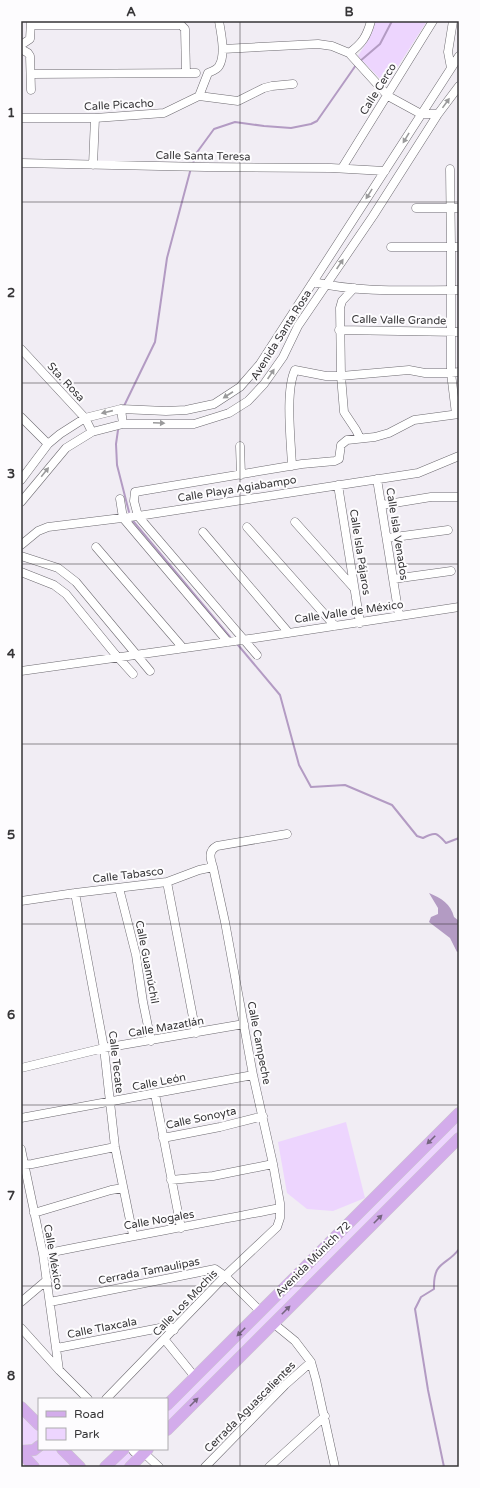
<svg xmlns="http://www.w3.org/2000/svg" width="480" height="1488" font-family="'Varela Round',sans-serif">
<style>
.green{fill:#edd5fe}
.water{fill:#b39bc3}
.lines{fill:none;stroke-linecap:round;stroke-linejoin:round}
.stream{stroke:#b39bc3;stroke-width:2}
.minor-casing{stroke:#6d6a70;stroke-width:9}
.major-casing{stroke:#cbcacb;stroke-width:12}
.minor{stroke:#fff;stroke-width:8}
.major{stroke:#d3aceb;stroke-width:11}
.oneway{fill:#9a9a9b}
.oneway2{fill:#75657f}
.grid{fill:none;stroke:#363537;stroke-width:1;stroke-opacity:0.55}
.labels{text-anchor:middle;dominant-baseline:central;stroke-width:4;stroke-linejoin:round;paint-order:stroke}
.street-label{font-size:11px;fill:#363537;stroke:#fdfcfe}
.neatline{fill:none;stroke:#363537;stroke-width:1.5}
.grid-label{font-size:13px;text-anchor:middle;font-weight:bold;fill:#363537}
</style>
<rect width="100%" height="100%" fill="#f1edf4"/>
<path class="green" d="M375,21h52l-41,64 -28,-29c6,-10 16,-22 17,-35z
M459,1119v15l-292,290v-15z
M346,1122l19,76 -32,13 -26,-2 -20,-16 -9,-51z
M21,1411c10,10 18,14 18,28 -4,5 -11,10 -18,7z
M40,1449h15l18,18h-34l-10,-11z
M126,1449h16l-18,18h-16z"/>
<path class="water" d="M429,893c12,5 22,11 25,24l5,4v30l-2,1 -7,-14 -21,-16 2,-5 7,-3v-6z"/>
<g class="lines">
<path class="stream" d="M359,62l21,-18 12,-23
M193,164l2,-9 19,-26 21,-7 29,4 27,2 20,-4 6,-3 39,-56
M124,406l31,-64 12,-84 24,-90
M118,430l-2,14 1,21 12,47
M133,521l97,116
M238,645l42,50 19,70 12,22 34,-2 47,20 25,31 6,2c13,-7 14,-5 23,5l13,-5
M444,1467l-16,-77 -13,-81 6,-12 13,-8c-1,-29 13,-23 25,-40"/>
<defs>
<path id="minor" d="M31,25h150l4,4 1,44
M21,45l9,-6 1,-17
M21,49l7,4 2,3 1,34
M223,49l95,-5 14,2 17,7 39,43 33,18h17
M349,53c13,-9 18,-17 22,-32
M451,68l-3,-16 5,-31
M31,74l165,-1
M199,96l9,-23c4,-2 9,-3 11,-7 7,-11 2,-33 0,-45
M21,118h74l69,-5 35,-17 39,5 26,-13 8,-2 21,-2
M21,163l184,4 126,1 54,3
M93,165l2,-47
M342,168l91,-147
M450,169l1,78v126l5,41
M416,208h43
M391,247h68
M313,282c47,11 98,8 146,8
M354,288l-12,13 -2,7 1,68 3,36 12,18 4,8
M339,330l120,2
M21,349l64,69 7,14
M121,409l2,15
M21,417l27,27
M240,446l1,29
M292,466c-1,-25 -7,-75 3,-96l31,6h15l68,-6 16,3h26l8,-1
M377,479l22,137
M21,480l27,-36 12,-10 25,-16 36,-9 45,2 20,-1 28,-6 26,-17 20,-23 199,-308
M338,485l22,138
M120,499l3,19 105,124
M21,502l45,-54 26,-16 31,-8h71l35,-11 19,-12 16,-17 19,-27 15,-31 75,-110 65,-102 21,-28
M382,505l49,-8h28
M295,522l59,66
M247,527l88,99
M203,532l85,100
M387,538l61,-8
M21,545l17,-14 10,-4 90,-11 280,-43 41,-17
M96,547l87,101
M21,556l37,12 18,14 74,89
M21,572l33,13 12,9 49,60 18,20
M393,579l58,-8
M257,655l-119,-139 -4,-15 1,-9 167,-28 33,-3 4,-2 2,-14 6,-5 28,-3 14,-4 25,-13 45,-6
M21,671l228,-32 210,-32
M167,882l29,151
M119,888l17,67 7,47 8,39
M75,893l29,155 11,99 18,88
M21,901l54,-8 92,-11 32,-12 14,-3c-3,-9 -5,-16 4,-21l70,-12
M21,1068l83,-20 140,-24
M155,1094l26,134
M21,1118l232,-43
M163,1138l57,-11 43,-11
M21,1149l22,105 16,116
M21,1165l11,-1 83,-17
M171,1180l42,-4 60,-12
M34,1213l77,-23 12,-2
M43,1254c78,-16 158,-30 237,-46
M21,1302l26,-22
M50,1302l165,-33 10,7 36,36
M273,1323l22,18 16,21 5,18 19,87
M21,1328l38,42 29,29
M165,1340l30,37
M57,1348l108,-21h5l4,3
M106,1399l119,-123 52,-49 3,-9v-15l-7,-39 -20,-89 -28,-153 -12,-55
M132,1449c3,6 7,5 12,4l15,14
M205,1467l80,-82 26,-23
M269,1467l56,-51"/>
<path id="major" d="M167,1405l292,-292
M21,1407l18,18
M167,1430l292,-292
M62,1449l18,18
M21,1451l13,-1 5,-4
M21,1453l13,14
M105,1467l19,-18
M130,1467l18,-18"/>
</defs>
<use href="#minor" class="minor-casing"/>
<use href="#major" class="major-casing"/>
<use href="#minor" class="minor"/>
<use href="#major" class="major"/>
</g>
<defs><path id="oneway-solid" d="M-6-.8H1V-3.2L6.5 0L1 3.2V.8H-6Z"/></defs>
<g class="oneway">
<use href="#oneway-solid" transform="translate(446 103) rotate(-54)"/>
<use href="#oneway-solid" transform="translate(406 138) rotate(121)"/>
<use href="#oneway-solid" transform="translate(369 194) rotate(122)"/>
<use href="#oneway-solid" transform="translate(340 264) rotate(-56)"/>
<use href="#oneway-solid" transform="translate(271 374) rotate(-56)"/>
<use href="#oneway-solid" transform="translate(228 395) rotate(147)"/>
<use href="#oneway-solid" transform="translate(107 412) rotate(167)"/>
<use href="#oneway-solid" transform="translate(159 423) rotate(2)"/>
<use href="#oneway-solid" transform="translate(45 472) rotate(-51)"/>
</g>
<g class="oneway2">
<use href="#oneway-solid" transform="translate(431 1140) rotate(135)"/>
<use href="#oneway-solid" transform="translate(378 1219) rotate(-45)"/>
<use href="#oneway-solid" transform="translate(286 1310) rotate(-45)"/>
<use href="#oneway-solid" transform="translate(241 1332) rotate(135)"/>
<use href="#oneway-solid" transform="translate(194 1402) rotate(-45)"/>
</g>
<path class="grid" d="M240,21v1446M21,202h438M21,383h438M21,564h438M21,744h438M21,924h438M21,1105h438M21,1286h438"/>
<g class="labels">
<g class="street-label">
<text transform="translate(378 89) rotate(-58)">Calle Cerco</text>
<text transform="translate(119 105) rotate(-3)">Calle Picacho</text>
<text transform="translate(203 156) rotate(1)">Calle Santa Teresa</text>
<text transform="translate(399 320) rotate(1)">Calle Valle Grande</text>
<text transform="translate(281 335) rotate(-58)">Avenida Santa Rosa</text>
<text transform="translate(66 382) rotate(47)">Sta. Rosa</text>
<text transform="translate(237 489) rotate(-9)">Calle Playa Agiabampo</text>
<text transform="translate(397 534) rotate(81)">Calle Isla Venados</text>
<text transform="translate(360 552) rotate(81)">Calle Isla Pájaros</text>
<text transform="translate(349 612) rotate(-8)">Calle Valle de México</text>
<text transform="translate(128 875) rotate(-7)">Calle Tabasco</text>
<text transform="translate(147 962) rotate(79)">Calle Guamúchil</text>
<text transform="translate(166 1027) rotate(-10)">Calle Mazatlán</text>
<text transform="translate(259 1043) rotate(79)">Calle Campeche</text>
<text transform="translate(116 1062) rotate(83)">Calle Tecate</text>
<text transform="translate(159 1082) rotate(-11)">Calle León</text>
<text transform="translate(201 1118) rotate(-12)">Calle Sonoyta</text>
<text transform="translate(159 1220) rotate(-10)">Calle Nogales</text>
<text transform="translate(53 1257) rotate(80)">Calle México</text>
<text transform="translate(313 1259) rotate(-45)">Avenida Múnich 72</text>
<text transform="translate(149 1271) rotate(-11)">Cerrada Tamaulipas</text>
<text transform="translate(185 1303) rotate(-46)">Calle Los Mochis</text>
<text transform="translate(102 1328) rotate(-11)">Calle Tlaxcala</text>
<text transform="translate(250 1407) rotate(-45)">Cerrada Aguascalientes</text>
</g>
</g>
<rect width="480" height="1488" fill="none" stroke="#fdfcfe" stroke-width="44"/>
<rect x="38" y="1398" width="130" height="52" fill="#fdfcfe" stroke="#adacae"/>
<rect x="46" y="1411" width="20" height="6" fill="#d3aceb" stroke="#adacae"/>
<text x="74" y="1418" font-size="12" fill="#363537">Road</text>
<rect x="46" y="1428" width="20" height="12" fill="#edd5fe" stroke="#adacae"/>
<text x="74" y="1438" font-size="12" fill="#363537">Park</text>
<rect x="22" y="22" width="436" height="1444" class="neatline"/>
<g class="grid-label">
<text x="131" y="16">A</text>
<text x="349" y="16">B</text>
<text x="11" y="117">1</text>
<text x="11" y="297">2</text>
<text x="11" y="478">3</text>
<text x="11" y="658">4</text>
<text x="11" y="839">5</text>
<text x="11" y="1019">6</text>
<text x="11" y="1200">7</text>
<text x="11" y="1380">8</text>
</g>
</svg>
